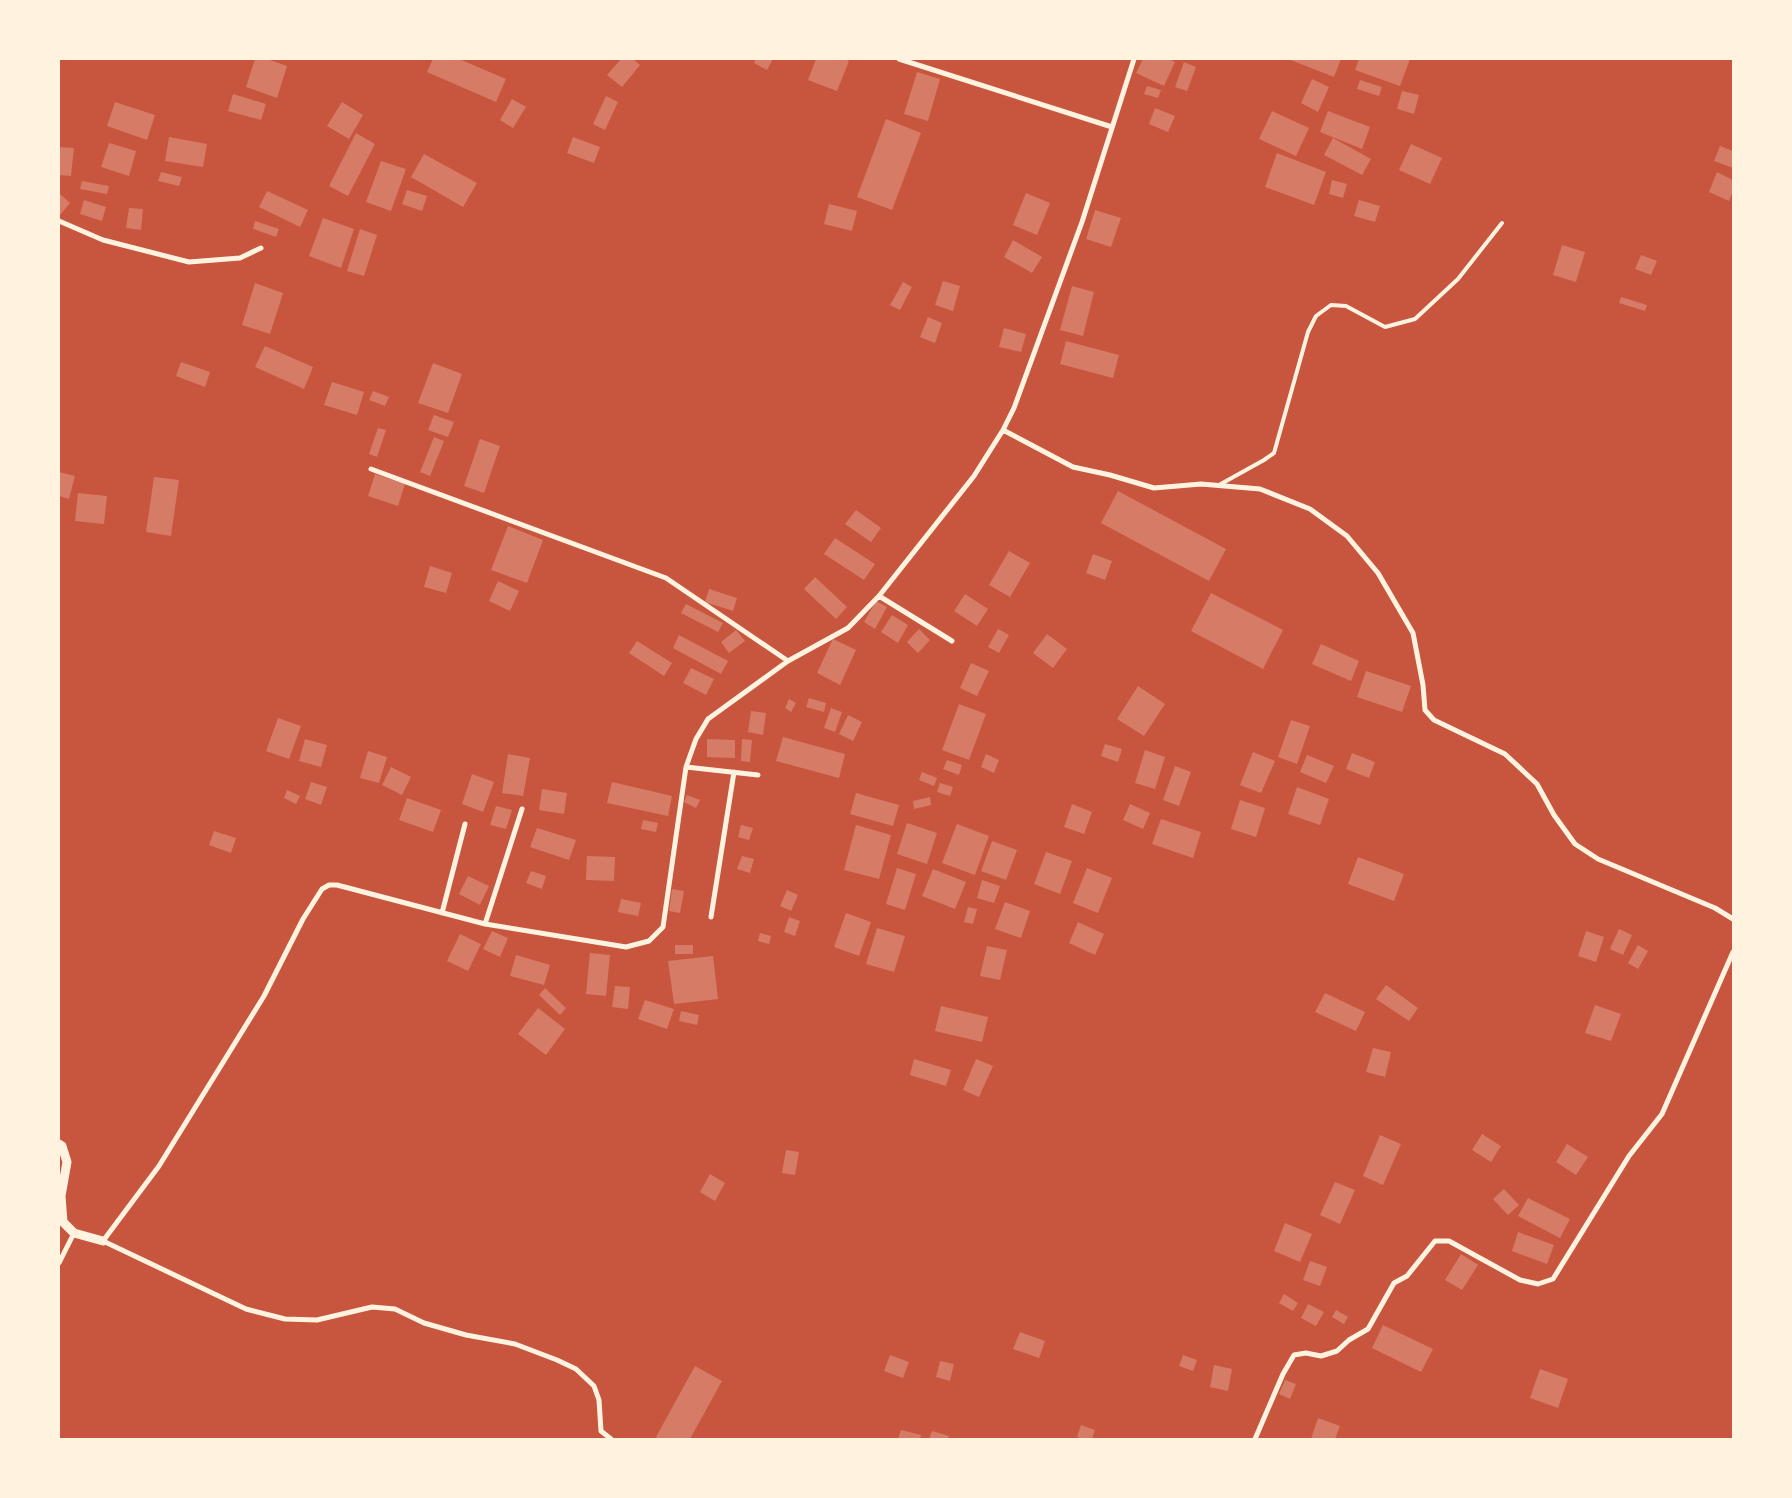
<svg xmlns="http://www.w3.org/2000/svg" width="1792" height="1498" font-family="Figtree,sans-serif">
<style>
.building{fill:#d67c66}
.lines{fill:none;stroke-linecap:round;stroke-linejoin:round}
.service{stroke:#fff3e0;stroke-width:4}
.minor{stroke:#fff3e0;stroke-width:5}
.tertiary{stroke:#fff3e0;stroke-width:9}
</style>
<rect width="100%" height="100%" fill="#c8553d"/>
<path class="building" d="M255,59h12l20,7 -10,32 -31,-11z
M433,59h26l47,20 -10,23 -69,-30z
M621,59h12l7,6 -18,22 -15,-12z
M756,59h17l-6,11 -13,-7z
M816,59h28l5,2 -12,30 -29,-11z
M1143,59h25l7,3 -11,24 -28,-13z
M1288,59h53l-7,18z
M1359,59h51l-10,27 -45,-16z
M1184,62l12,5 -9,24 -12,-4z
M917,72l23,7 -12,42 -24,-7z
M1312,79l17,8 -11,25 -17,-9z
M1360,80l22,7 -3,9 -22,-7z
M1147,86l14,4 -3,8 -14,-4z
M1402,91l17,4 -5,19 -17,-5z
M233,94l33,10 -5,16 -33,-9z
M606,96l12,6 -13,28 -12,-6z
M512,99l14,8 -13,21 -13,-8z
M115,102l40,13 -8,25 -40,-14z
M342,102l21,13 -14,24 -22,-13z
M1155,108l20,8 -7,16 -19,-8z
M1272,111l37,17 -13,28 -37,-17z
M1328,111l42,16 -8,22 -42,-17z
M886,119l35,14 -29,77 -35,-13z
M356,133l19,11 -27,52 -19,-10z
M169,137l38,7 -4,23 -38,-6z
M573,137l27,10 -6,16 -27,-10z
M1333,138l38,21 -9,16 -38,-20z
M109,143l27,8 -7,25 -28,-9z
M1411,144l31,14 -12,26 -31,-14z
M1720,146l13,5v17l-19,-7z
M59,147l15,1 -3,28 -12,-1z
M1277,153l49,19 -12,33 -49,-18z
M424,154l53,29 -14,24 -52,-30z
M381,161l25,8 -15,42 -25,-9z
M161,172l21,5 -3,9 -21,-5z
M1717,172l16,8v11l-4,10 -20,-9z
M1332,180l15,4 -4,14 -14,-4z
M82,181l27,5 -2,8 -27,-5z
M407,190l20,6 -5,15 -20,-7z
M267,191l41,19 -8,17 -41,-20z
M59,193l11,10 -10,12 -1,-1z
M1026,193l24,10 -13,32 -24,-10z
M84,200l22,7 -4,14 -22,-7z
M1359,200l21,6 -5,16 -21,-6z
M829,204l28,7 -5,20 -28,-7z
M129,208l14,1 -2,21 -15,-2z
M1095,210l26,8 -10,29 -25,-8z
M323,218l31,11 -13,39 -32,-12z
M255,221l24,8 -3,8 -23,-8z
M360,229l17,6 -13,41 -17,-5z
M1013,240l29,17 -10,16 -28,-16z
M1562,245l23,7 -9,30 -23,-7z
M1641,255l16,6 -6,14 -16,-6z
M943,281l17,5 -7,25 -18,-6z
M903,282l9,5 -12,23 -10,-5z
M255,283l28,10 -13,41 -28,-9z
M1072,286l22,6 -11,44 -23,-6z
M1621,297l26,8 -2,6 -26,-8z
M928,317l14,6 -7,20 -15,-6z
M1004,328l22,6 -5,18 -22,-5z
M1066,341l53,14 -6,23 -53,-14z
M265,346l48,21 -9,22 -49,-22z
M181,362l29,10 -5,15 -29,-11z
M433,363l29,11 -14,39 -30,-10z
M332,382l32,10 -7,23 -33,-10z
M373,391l16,6 -4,9 -16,-6z
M434,415l20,7 -6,15 -20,-7z
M378,428l8,2 -9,27 -8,-3z
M434,437l10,4 -14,35 -10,-4z
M480,439l20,7 -16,47 -20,-7z
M59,472l16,4 -6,23 -10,-3z
M375,474l30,10 -7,22 -30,-10z
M154,477l25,3 -8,56 -25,-4z
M1118,491l108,58 -17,32 -108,-58z
M78,493l29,3 -3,28 -29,-3z
M856,510l25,18 -10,14 -26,-18z
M508,526l35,14 -16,43 -36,-13z
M835,538l40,26 -11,16 -40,-26z
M1009,551l21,12 -20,34 -21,-12z
M1093,554l19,7 -7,19 -19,-7z
M430,566l22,7 -6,20 -22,-6z
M815,577l32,30 -11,12 -32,-30z
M498,581l21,10 -9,20 -21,-10z
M709,589l28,9 -4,13 -28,-9z
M1211,593l72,37 -20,39 -72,-38z
M965,594l23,15 -11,17 -23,-15z
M876,601l11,6 -12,22 -11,-7z
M686,604l37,19 -5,9 -37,-19z
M892,615l16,10 -10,18 -17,-11z
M919,629l11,11 -12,13 -11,-11z
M998,629l11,6 -10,18 -11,-6z
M736,630l9,11 -16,12 -8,-11z
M1047,634l20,15 -14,19 -20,-15z
M679,635l49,26 -7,13 -48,-26z
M833,639l23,11 -16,35 -23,-12z
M637,641l35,22 -8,13 -35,-23z
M1321,644l38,17 -8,20 -39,-17z
M971,663l18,8 -12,25 -17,-8z
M691,668l23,11 -8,16 -23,-12z
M1366,671l45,15 -9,26 -45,-15z
M1138,686l27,18 -21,32 -27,-17z
M809,698l17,5 -2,9 -18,-5z
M789,699l7,4 -5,9 -6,-4z
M959,704l27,10 -17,46 -27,-10z
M831,708l11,4 -7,20 -11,-4z
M751,711l15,2 -3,22 -15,-3z
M848,715l14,7 -9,19 -14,-7z
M278,718l23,8 -12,33 -23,-8z
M1291,720l19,6 -13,38 -19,-7z
M783,737l62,17 -6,24 -63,-17z
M305,739l22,6 -6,22 -22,-6z
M707,739l28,1v18l-28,-1z
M742,739l10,1 -2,22 -9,-1z
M1105,744l17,5 -4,13 -17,-6z
M1145,750l20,7 -10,32 -20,-6z
M368,751l19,6 -8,26 -19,-5z
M1253,752l22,9 -14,32 -21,-8z
M1352,753l23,9 -6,16 -23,-9z
M508,754l22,4 -7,38 -21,-3z
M986,754l13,6 -5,13 -13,-6z
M1307,755l27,11 -8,17 -26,-11z
M947,760l15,5 -3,10 -16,-6z
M1175,766l16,6 -12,34 -16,-6z
M391,767l20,10 -9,18 -20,-10z
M922,772l15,6 -3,8 -15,-6z
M472,774l22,8 -11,30 -21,-8z
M311,782l16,5 -6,18 -16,-6z
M612,782l60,14 -4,20 -61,-13z
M940,783l13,4 -3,9 -13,-4z
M1297,787l32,12 -9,26 -32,-11z
M542,789l25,4 -3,21 -25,-4z
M287,790l13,6 -4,8 -12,-6z
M856,793l43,12 -6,21 -43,-12z
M687,795l13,5 -4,8 -12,-6z
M930,797l1,8 -17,4 -1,-8z
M407,798l34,12 -8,22 -34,-12z
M1240,800l25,8 -9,29 -25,-8z
M1072,804l20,8 -8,22 -20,-7z
M1130,804l20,9 -7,16 -20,-9z
M496,806l16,4 -6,19 -16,-4z
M1161,819l40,13 -8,26 -41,-14z
M643,820l15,3 -2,9 -15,-3z
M907,823l30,10 -10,31 -30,-10z
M957,824l32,12 -14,39 -33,-12z
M741,825l12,3 -4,12 -11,-3z
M856,825l35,10 -12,44 -35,-9z
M537,828l39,12 -7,20 -39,-13z
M214,831l22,7 -5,15 -22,-8z
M992,841l25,9 -11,30 -25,-9z
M1046,852l26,9 -12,33 -26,-10z
M587,856l28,1 -1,24 -28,-1z
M742,856l12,3 -4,14 -13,-4z
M1358,857l46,17 -10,27 -46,-17z
M897,868l19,6 -11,36 -19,-6z
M1087,868l25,10 -14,35 -25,-10z
M933,869l33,13 -11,27 -33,-13z
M531,871l15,5 -4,13 -16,-6z
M468,876l21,10 -9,19 -21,-11z
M982,880l18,6 -6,17 -17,-5z
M672,889l12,2 -4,22 -11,-2z
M787,890l11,5 -7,16 -11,-5z
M621,899l20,4 -3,13 -20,-4z
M1005,902l25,9 -9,27 -26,-9z
M968,907l9,2 -4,15 -9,-2z
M846,913l25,9 -12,34 -25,-9z
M789,917l11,4 -5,15 -11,-4z
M1078,922l26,12 -9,21 -26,-12z
M877,928l28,8 -11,36 -28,-8z
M1619,929l13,6 -9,20 -13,-6z
M492,931l16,7 -8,19 -17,-8z
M1586,931l18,6 -8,25 -18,-6z
M760,933l11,3 -2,8 -11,-3z
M460,934l21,10 -13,27 -21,-10z
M675,945h18v9h-18z
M1638,945l10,6 -10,18 -10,-6z
M987,946l20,4 -7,30 -20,-4z
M590,953l20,2 -4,41 -20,-2z
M516,955l34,10 -6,20 -34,-9z
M713,956l5,43 -44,5 -6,-43z
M1386,985l32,23 -9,13 -33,-22z
M615,986l15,1 -2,22 -16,-2z
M545,988l21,20 -6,7 -21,-20z
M1325,993l40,19 -9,19 -41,-19z
M645,1000l29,9 -7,20 -29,-10z
M1595,1005l26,9 -10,27 -26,-8z
M941,1006l47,11 -6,25 -47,-11z
M538,1008l27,21 -19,26 -28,-21z
M681,1011l18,4 -2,10 -18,-4z
M1373,1048l18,4 -6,25 -19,-5z
M914,1059l37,11 -5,16 -36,-11z
M976,1059l17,7 -14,31 -16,-7z
M1482,1134l19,12 -10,16 -19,-12z
M1380,1135l21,9 -18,41 -20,-9z
M1567,1144l21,13 -12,18 -20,-13z
M786,1150l13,2 -4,23 -13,-2z
M710,1174l15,9 -10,18 -15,-9z
M1335,1182l20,8 -15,34 -20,-9z
M1504,1189l15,16 -11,10 -15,-16z
M1528,1198l42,21 -10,19 -42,-22z
M1285,1223l27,11 -12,28 -26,-11z
M1518,1232l36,13 -7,19 -35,-13z
M1461,1254l17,11 -16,25 -17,-10z
M1310,1261l17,6 -7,19 -17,-6z
M1284,1294l14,9 -5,8 -14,-8z
M1308,1304l16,8 -8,14 -15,-8z
M1336,1310l12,7 -4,7 -12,-7z
M1383,1325l50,24 -12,23 -49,-24z
M1020,1332l25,9 -6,17 -26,-9z
M890,1355l19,7 -6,16 -19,-7z
M1183,1355l14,5 -4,11 -14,-5z
M940,1361l14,3 -4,17 -14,-4z
M1214,1365l18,4 -4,22 -18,-4z
M695,1366l27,15 -32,58h-31l-3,-2z
M1540,1369l28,10 -10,29 -28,-10z
M1285,1380l11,4 -6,15 -11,-5z
M1318,1418l22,8 -5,13h-24z
M1081,1425l14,5 -3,9h-10l-5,-2z
M901,1430l20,5 -1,4h-22z
M932,1431l17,5 -1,3h-19z"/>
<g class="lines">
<path class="service" d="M1219,485l45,-25 10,-7 34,-121 8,-16 15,-11 15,1 39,21 30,-8 43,-40 44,-56"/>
<path class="minor" d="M899,59l213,68
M59,221l44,19 86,22 51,-4 21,-10
M1003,430l70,37 37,8 44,13 47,-4 59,5 50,20 37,27 31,37 35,60 10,52 2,25 9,10 71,34 32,30 17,31 21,29 23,15 117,49 18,11
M371,469l295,109 122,83
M879,596l73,45
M686,767l72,8
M442,913l23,-89
M711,917l23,-145
M485,924l37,-115
M59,1263l15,-30
M611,1439l-10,-8 -2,-31 -5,-14 -18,-17 -19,-9 -42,-16 -49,-9 -42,-12 -29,-14 -23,-2 -55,13 -32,-1 -39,-10 -143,-68 56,-75 105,-170 39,-77 19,-30 7,-4h8l148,39 141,23 23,-6 14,-14 23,-160 10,-28 12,-20 80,-58 60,-33 31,-32 95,-120 29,-46 11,-22 68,-186 52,-163
M1255,1439l28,-65 11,-19 12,-2 15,3 16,-5 12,-11 19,-11 26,-46 13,-7 28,-35h14l71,39 18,4 15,-5 76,-123 33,-42 71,-162"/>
<path class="tertiary" d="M59,1144l3,2 5,16 -6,34 2,26 11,11 29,8"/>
</g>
<rect width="1792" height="1498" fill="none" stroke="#fff3e0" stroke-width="120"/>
</svg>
